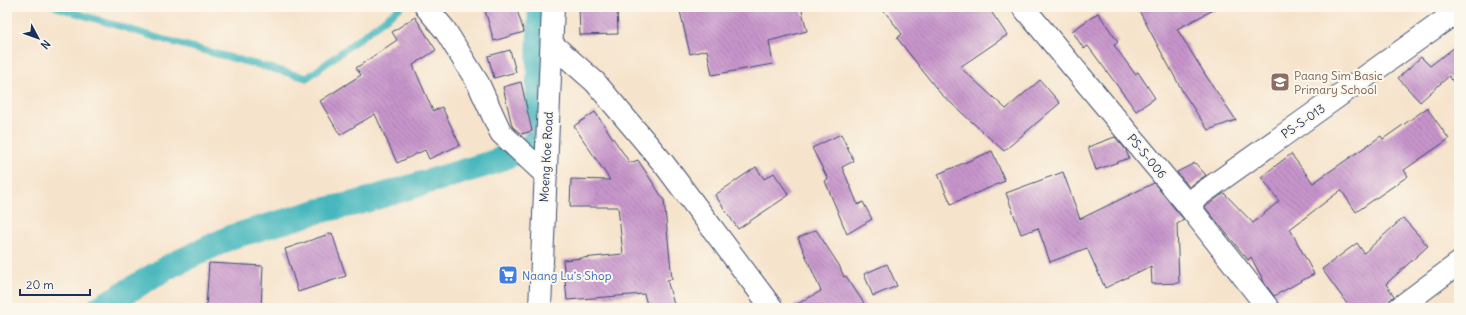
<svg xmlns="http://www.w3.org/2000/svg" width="1466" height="315" font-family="Delius,sans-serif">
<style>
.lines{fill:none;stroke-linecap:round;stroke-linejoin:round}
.stream{stroke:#47b7bd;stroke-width:7}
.canal{stroke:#47b7bd;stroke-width:25}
.building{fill:url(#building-back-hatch)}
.street-casing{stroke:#3c4a6e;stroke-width:24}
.street{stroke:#fff;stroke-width:22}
.labels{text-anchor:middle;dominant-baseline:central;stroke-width:4;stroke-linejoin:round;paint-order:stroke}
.education-label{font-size:12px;fill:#785e54;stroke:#fbf7ec;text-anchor:start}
.street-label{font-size:12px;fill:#1b2f5e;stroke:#fbf7ec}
.shop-label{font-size:12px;fill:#366cbe;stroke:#fbf7ec;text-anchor:start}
</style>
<defs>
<pattern id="building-back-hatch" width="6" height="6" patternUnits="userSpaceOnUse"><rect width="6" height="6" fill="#c794cb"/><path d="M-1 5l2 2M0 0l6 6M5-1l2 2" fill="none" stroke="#a179a8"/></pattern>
</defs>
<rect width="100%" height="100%" fill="#fbf7ec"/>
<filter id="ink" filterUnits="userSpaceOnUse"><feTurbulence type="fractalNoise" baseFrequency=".025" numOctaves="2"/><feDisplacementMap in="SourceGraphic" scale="8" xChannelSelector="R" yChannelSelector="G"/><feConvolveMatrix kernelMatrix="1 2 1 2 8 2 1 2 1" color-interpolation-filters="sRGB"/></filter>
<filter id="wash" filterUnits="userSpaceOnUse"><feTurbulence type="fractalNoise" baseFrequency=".012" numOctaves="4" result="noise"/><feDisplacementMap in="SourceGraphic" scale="16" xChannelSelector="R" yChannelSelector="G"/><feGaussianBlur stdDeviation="0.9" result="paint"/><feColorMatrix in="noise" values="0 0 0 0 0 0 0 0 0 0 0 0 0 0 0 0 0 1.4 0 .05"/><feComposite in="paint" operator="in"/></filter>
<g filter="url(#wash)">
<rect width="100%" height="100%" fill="#f6e3cb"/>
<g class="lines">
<path class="stream" d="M56,7l109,33 142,38 94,-71"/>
<path class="canal" d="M99,308l71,-42 61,-29 88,-26 38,-8 134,-40 46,-19 3,-137"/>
</g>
<g id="blocks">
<path class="building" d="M484,7h32l8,25 -30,9z
M579,7h38l1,27 -38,1z
M679,7h122l6,24 -38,10 4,23 -61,11 -5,-25 -17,4z
M881,7h107l19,28 -47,32 46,42 34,-29 20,23 -56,48 -64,-58 -43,-55 5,-4z
M1137,7h82l-42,22 31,50 28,41 -28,10 -24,-36z
M1098,13l20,29 -4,3 21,29 3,-2 17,26 -19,13 -48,-65 -4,3 -12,-18z
M415,17l21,33 -23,15 20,46 9,-4 18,38 -31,14 -4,-9 -28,13 -22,-49 -35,21 -20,-34 41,-26 -5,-7 41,-28 -5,-8z
M1459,44v46l-10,-14 -29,26 -22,-24 23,-21 9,9z
M510,50l6,22 -22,6 -6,-22z
M521,82l11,49 -11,3 -9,-8 -9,-39z
M1427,108l22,31 -45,31 4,6 -52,36 -15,-22 -51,39 24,45 -40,22 -9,-12 -14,-27 -3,3 -43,-53 19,-14 29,30 26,-22 -18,-24 30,-23 22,29 68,-47 2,3z
M595,112l35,51 8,-3 26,40 8,79 -5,1 8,28h-27l-4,-14 -77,6 -4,-40 60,-6 -5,-47h-48l1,-28 39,1 -36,-54z
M841,134l13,27 -12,6 16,38 5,-3 9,17 -25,15 -22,-53 3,-2 -16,-31z
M1115,137l11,13 3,8 -33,12 -8,-23z
M992,151l13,30 -54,23 -13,-30z
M1195,163l11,12 -17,12 -12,-15z
M756,167l8,12 10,-6 15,22 -51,34 -23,-34z
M1063,172l17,47 74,-36 30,37 -7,4 2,59 -27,1 -1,-18 -46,22 -18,-40 -37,14 -12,-34 -17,6 -15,-41z
M1403,218l25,28 -42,38 8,12 -5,6 -9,6h-30l-28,-39 35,-26 7,10z
M816,230l23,35 5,12 2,-1 21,32h-77l31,-17 -23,-53z
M332,233l14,43 -48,16 -13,-43z
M209,263l54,3 -2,42h-55z
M887,264l10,22 -24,10 -9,-22z"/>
</g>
</g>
<g filter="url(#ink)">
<use href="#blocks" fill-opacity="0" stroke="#3c4a6e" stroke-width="1"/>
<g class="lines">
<defs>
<path id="street" d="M426,7l19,23 33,53 23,50 44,41
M1023,7l164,197 81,104
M552,44l43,38 69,82 108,144
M1187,204l272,-194
M540,308l13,-301
M1399,308l60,-45"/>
</defs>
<use href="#street" class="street-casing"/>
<use href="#street" class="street"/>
</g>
</g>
<defs>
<symbol id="school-square" viewBox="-11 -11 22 22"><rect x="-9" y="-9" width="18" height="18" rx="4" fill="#8d6e63" stroke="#fbf7ec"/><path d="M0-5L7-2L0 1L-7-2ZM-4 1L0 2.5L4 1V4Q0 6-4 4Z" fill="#fff"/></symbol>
<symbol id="supermarket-square" viewBox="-11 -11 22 22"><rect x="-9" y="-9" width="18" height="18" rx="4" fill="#3f7fe0" stroke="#fbf7ec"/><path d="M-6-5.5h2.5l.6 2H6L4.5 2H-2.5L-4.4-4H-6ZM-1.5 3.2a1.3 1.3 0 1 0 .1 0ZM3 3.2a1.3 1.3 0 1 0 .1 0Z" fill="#fff"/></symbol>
</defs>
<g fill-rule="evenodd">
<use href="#school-square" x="1269" y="71" width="22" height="22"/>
<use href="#supermarket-square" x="497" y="264" width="22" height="22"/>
</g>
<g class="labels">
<g class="education-label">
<text x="1294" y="75">Paang Sim Basic<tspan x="1294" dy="14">Primary School</tspan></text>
</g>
<g class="street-label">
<text transform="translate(1303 121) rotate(-35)">PS-S-013</text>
<text transform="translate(1147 156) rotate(50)">PS-S-006</text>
<text transform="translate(546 157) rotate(-87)">Moeng Koe Road</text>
</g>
<g class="shop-label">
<text x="522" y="275">Naang Lu's Shop</text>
</g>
</g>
<rect width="1466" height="315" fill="none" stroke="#fbf7ec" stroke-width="24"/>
<g transform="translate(38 38) rotate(131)" stroke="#fbf7ec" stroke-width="3" paint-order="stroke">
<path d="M0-3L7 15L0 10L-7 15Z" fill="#1b2f5e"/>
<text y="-6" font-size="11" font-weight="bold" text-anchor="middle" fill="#1b2f5e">N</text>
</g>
<path d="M20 289v6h70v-6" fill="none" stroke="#1b2f5e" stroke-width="2"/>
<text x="26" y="289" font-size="12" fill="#1b2f5e" stroke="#fbf7ec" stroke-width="3" paint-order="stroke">20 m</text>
</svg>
